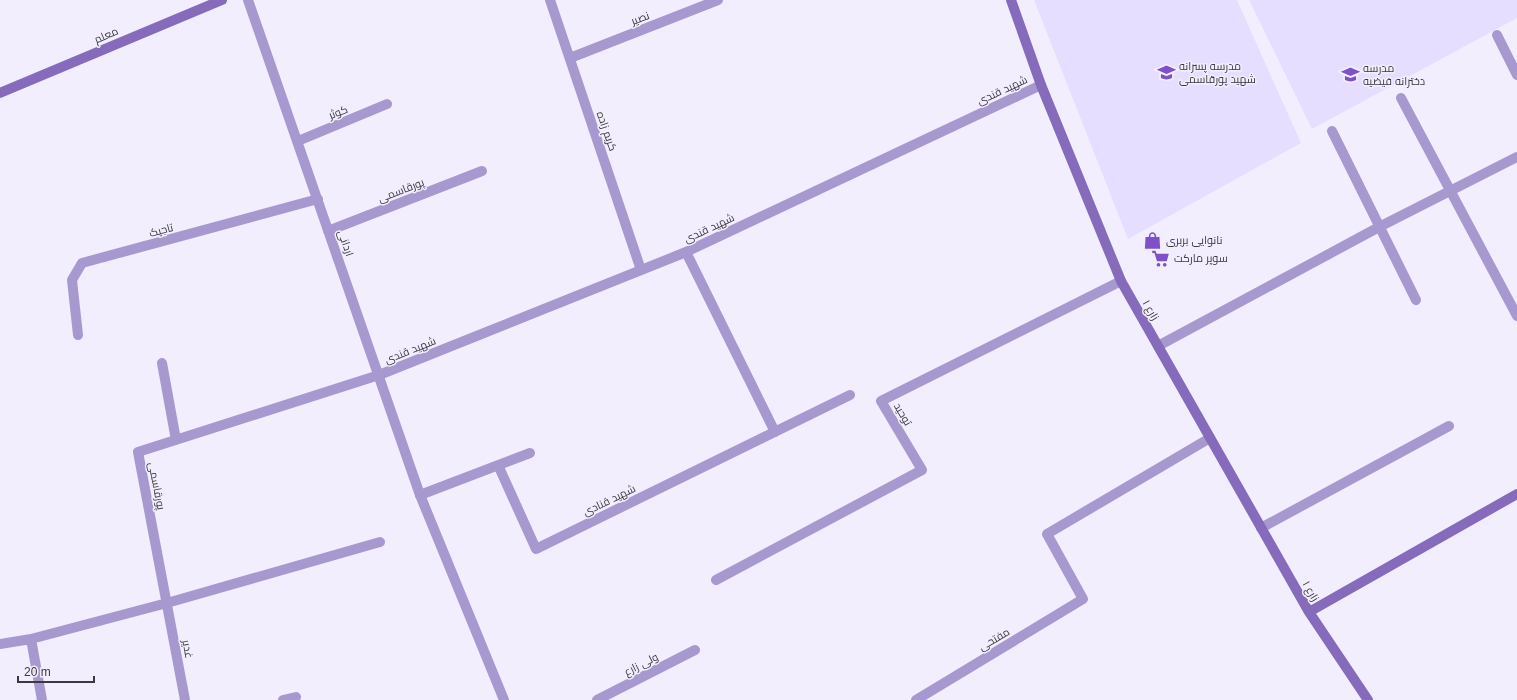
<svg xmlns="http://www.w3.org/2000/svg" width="1517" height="700" font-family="Helvetica,Cairo,sans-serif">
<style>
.built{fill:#e6deff}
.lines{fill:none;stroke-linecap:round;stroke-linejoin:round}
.lane{stroke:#a898d0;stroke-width:10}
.street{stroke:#a898d0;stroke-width:10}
.secondary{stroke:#866bbc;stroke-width:10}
.labels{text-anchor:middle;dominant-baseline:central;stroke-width:3;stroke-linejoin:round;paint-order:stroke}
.street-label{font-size:11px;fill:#3b3842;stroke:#f2eefd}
.poi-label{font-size:11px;fill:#3b3842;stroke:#f2eefd;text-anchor:start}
</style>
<rect width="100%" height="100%" fill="#f2eefd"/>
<path class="built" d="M1034,0h203l64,143 -173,96z
M1249,0h268v18l-205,111z"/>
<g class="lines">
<path class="lane" d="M420,495l84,205
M597,700l98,-50"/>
<path class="street" d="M248,0l172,495 110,-42
M550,0l91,270
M1497,35l20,40
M570,58l148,-58
M1401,98l116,218
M1332,131l84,169
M298,141l89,-37
M328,231l154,-60
M686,252l89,180
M78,335l-6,-55 10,-17 236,-64
M1158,346l223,-120 136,-69
M162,363l14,77
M498,465l38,84 314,-154
M1261,528l188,-102
M716,580l206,-110 -41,-69 240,-120
M31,639l11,61
M0,644l31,-5 136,-36 213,-61
M185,700l-47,-248 241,-77 307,-123 355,-167
M283,700l13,-3
M916,700l167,-101 -36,-65 163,-96"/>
<path class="secondary" d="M1011,0l30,85 80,196 188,331 59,88
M0,93l222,-93
M1309,612l208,-118"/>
</g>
<defs>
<symbol id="school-bare" viewBox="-9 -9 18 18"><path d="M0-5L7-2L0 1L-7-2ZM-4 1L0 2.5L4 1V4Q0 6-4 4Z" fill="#7f51c9" stroke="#f2eefd" stroke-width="2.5" paint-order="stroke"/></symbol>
<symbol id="shop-bare" viewBox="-9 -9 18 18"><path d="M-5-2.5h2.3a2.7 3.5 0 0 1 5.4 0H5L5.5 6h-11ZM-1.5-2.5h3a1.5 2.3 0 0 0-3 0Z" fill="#7f51c9" stroke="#f2eefd" stroke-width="2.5" paint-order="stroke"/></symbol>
<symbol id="supermarket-bare" viewBox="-9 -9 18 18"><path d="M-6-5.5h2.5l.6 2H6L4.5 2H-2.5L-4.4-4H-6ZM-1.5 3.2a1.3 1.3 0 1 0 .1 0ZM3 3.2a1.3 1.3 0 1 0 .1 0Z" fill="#7f51c9" stroke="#f2eefd" stroke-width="2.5" paint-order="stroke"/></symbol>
</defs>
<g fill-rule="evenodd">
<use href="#school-bare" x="1154" y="60" width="25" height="25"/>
<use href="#school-bare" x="1338" y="62" width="25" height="25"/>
<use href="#shop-bare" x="1140" y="228" width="25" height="25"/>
<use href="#supermarket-bare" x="1148" y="246" width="25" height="25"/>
</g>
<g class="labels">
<g class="street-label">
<text transform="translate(640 18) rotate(-21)">نصیر</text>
<text transform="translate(106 35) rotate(-23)">معلم</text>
<text transform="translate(1002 90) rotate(-25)">شهید قندی</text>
<text transform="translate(338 112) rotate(-22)">کوثر</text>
<text transform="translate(607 131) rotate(71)">کریم زاده</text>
<text transform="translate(401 190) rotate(-21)">پورقاسمی</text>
<text transform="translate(709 228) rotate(-25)">شهید قندی</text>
<text transform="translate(161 230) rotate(-15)">تاجیک</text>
<text transform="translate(346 243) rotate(71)">اردانی</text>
<text transform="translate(1151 310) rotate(60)">زارع ۱</text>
<text transform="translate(410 350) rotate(-22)">شهید قندی</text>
<text transform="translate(903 414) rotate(60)">توحید</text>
<text transform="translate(157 486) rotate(79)">پورقاسمی</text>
<text transform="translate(609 500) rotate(-26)">شهید قنادی</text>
<text transform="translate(1311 591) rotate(60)">زارع ۱</text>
<text transform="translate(994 639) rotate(-31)">مفتحی</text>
<text transform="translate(188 649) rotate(79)">غدیر</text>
<text transform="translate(641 664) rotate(-27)">ولی زارع</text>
</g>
<g class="poi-label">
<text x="1179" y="66">مدرسه پسرانه<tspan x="1179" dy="13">شهید پورقاسمی</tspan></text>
<text x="1363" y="68">مدرسه<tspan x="1363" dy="13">دخترانه فیضیه</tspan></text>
<text x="1166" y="240">نانوایی بربری</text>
<text x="1174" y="258">سوپر مارکت</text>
</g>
</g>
<path d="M18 676v6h76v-6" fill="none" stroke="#3b3842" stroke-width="2"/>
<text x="24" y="676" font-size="12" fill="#3b3842" stroke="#f2eefd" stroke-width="3" paint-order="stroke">20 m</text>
</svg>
